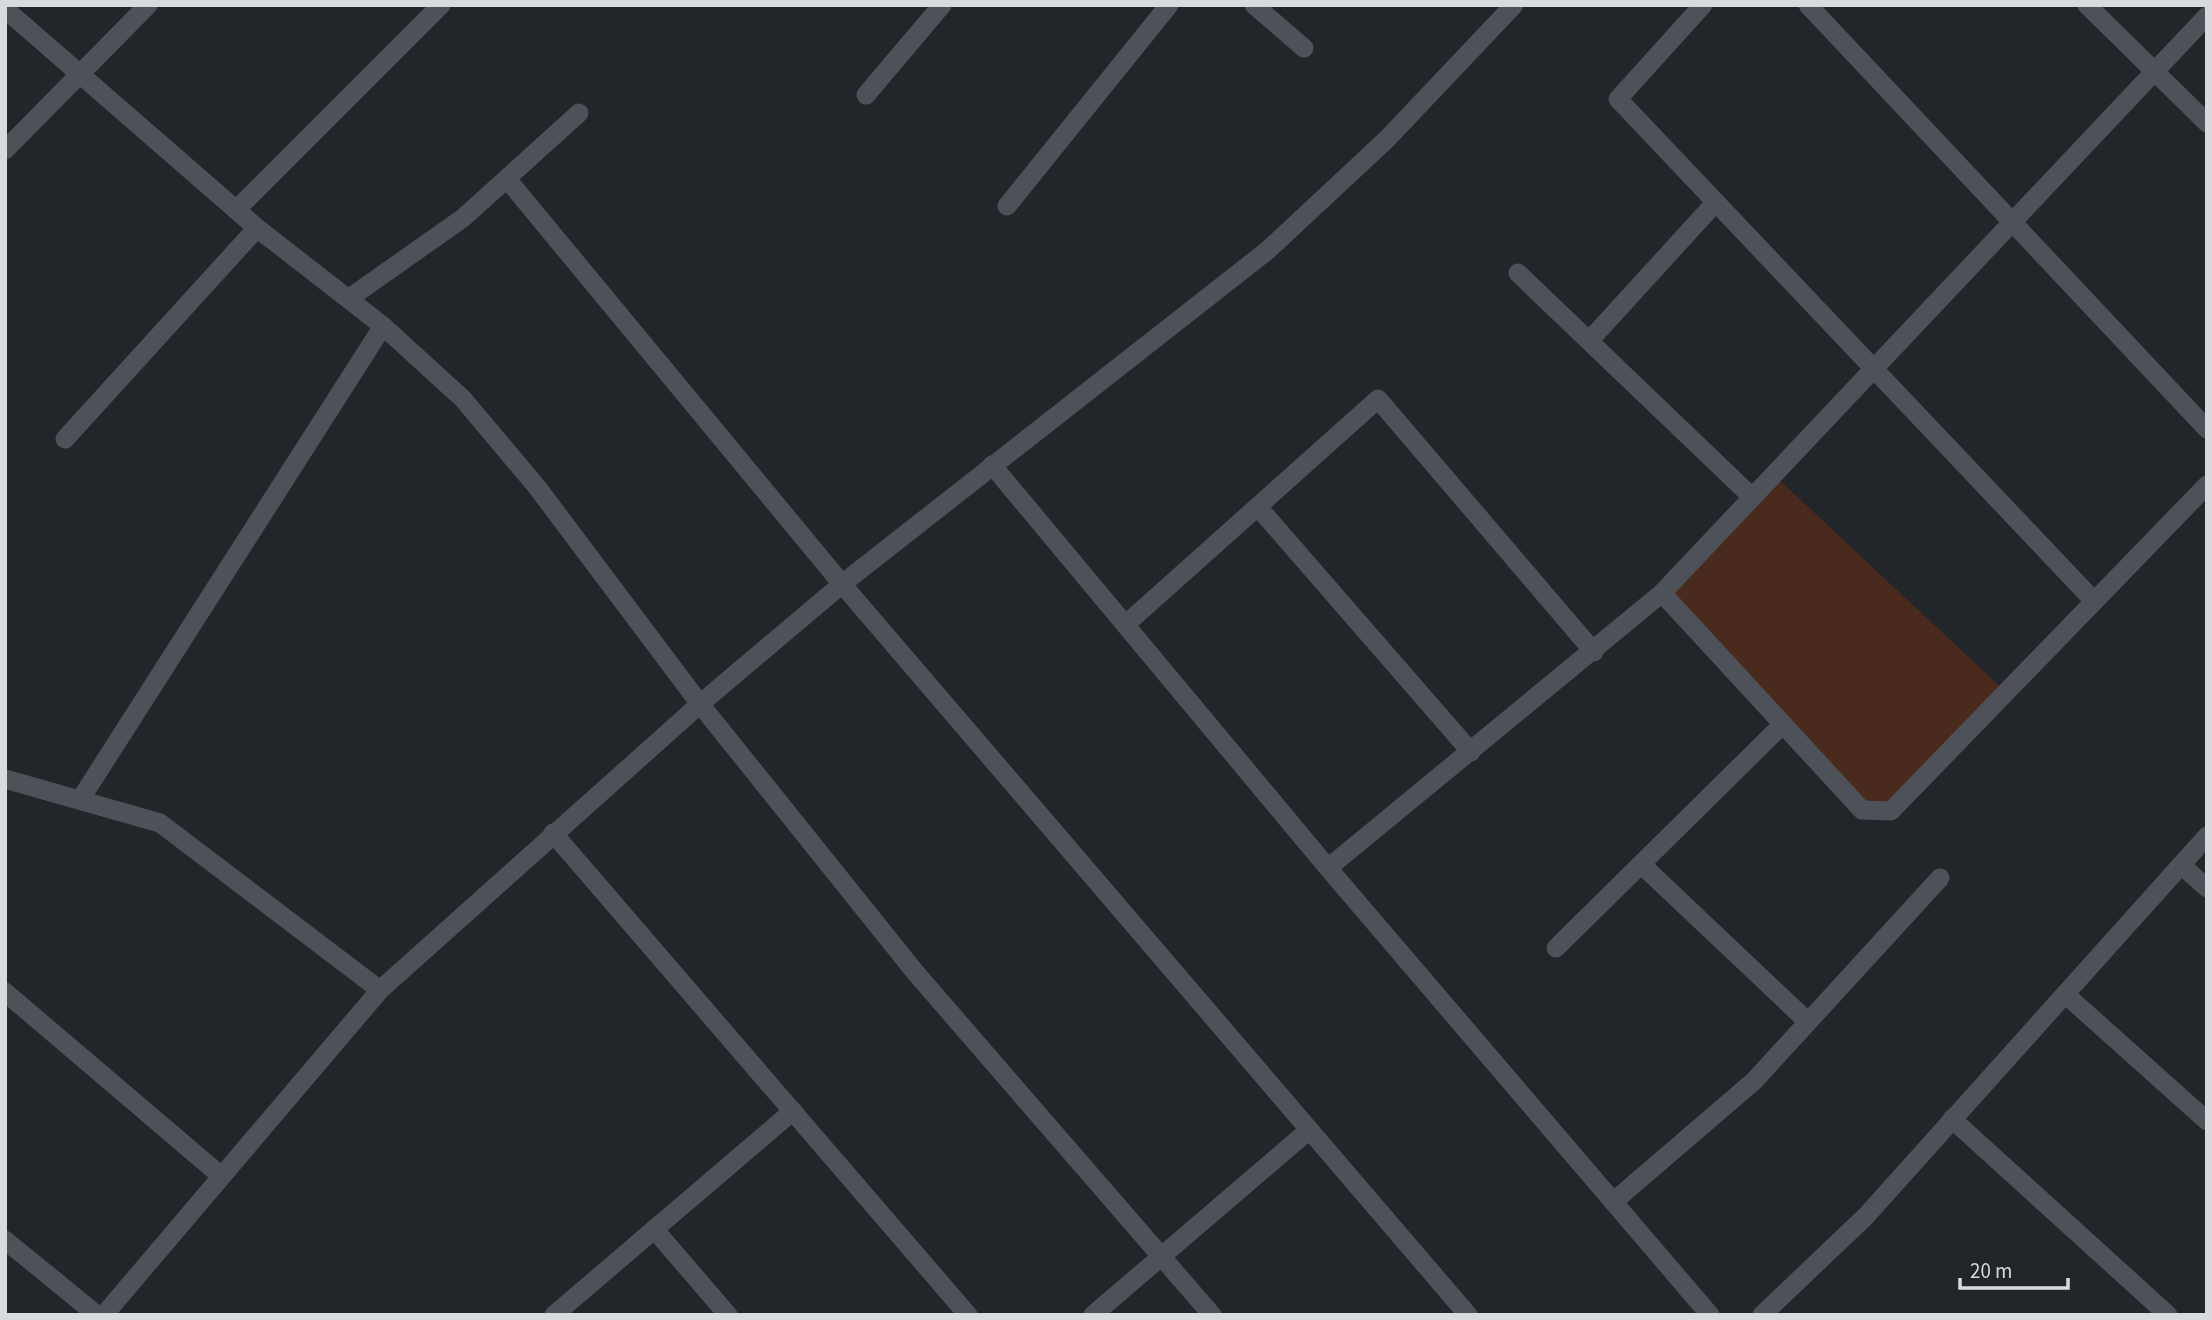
<svg xmlns="http://www.w3.org/2000/svg" width="2212" height="1320" font-family="'Source Sans 3',sans-serif">
<style>
.green{fill:#4a2a1c}
.lines{fill:none;stroke-linecap:round;stroke-linejoin:round}
.service{stroke:#4d5258;stroke-width:19}
.minor{stroke:#4d5258;stroke-width:19}
.tertiary{stroke:#4d5258;stroke-width:19}
</style>
<rect width="100%" height="100%" fill="#21262a"/>
<path class="green" d="M1774,475l232,217 -115,119 -29,-1 -198,-219z"/>
<g class="lines">
<path class="service" d="M654,1229l74,86
M554,1315l239,-204"/>
<path class="minor" d="M1254,5l50,43
M1703,5l-85,94 476,502
M1808,5l399,424
M5,9l252,219 126,98 80,73 74,88 163,217 215,268 297,343
M866,95l76,-90
M5,150l143,-145
M507,179l335,405 626,731
M1007,206l162,-201
M236,210l205,-205
M1518,273l234,224
M348,299l115,-81 116,-105
M1589,341l126,-138
M65,439l192,-211
M992,465l336,403 382,447
M1258,507l213,245
M1662,593l200,217 29,1 316,-326
M1125,625l253,-226 216,253
M5,779l155,44 220,167
M80,800l303,-474
M553,833l415,482
M1641,864l167,158
M2181,865l26,23
M1328,868l334,-275 493,-522
M1556,948l227,-224
M5,992l215,183
M2065,994l142,127
M1952,1119l216,196
M1613,1202l141,-121 186,-203
M5,1240l92,75
M1093,1315l216,-185
M1762,1315l104,-99 341,-380"/>
<path class="tertiary" d="M2087,5l120,118
M2155,71l52,-55
M104,1315l276,-325 320,-286 142,-120 426,-334 119,-111 127,-134"/>
</g>
<rect width="2212" height="1320" fill="none" stroke="#d8dade" stroke-width="14"/>
<path d="M1960 1278v10h108v-10" fill="none" stroke="#d8dade" stroke-width="3.5"/>
<text x="1970" y="1278" font-size="21" fill="#d8dade" stroke="#21262a" stroke-width="5" paint-order="stroke">20 m</text>
</svg>
